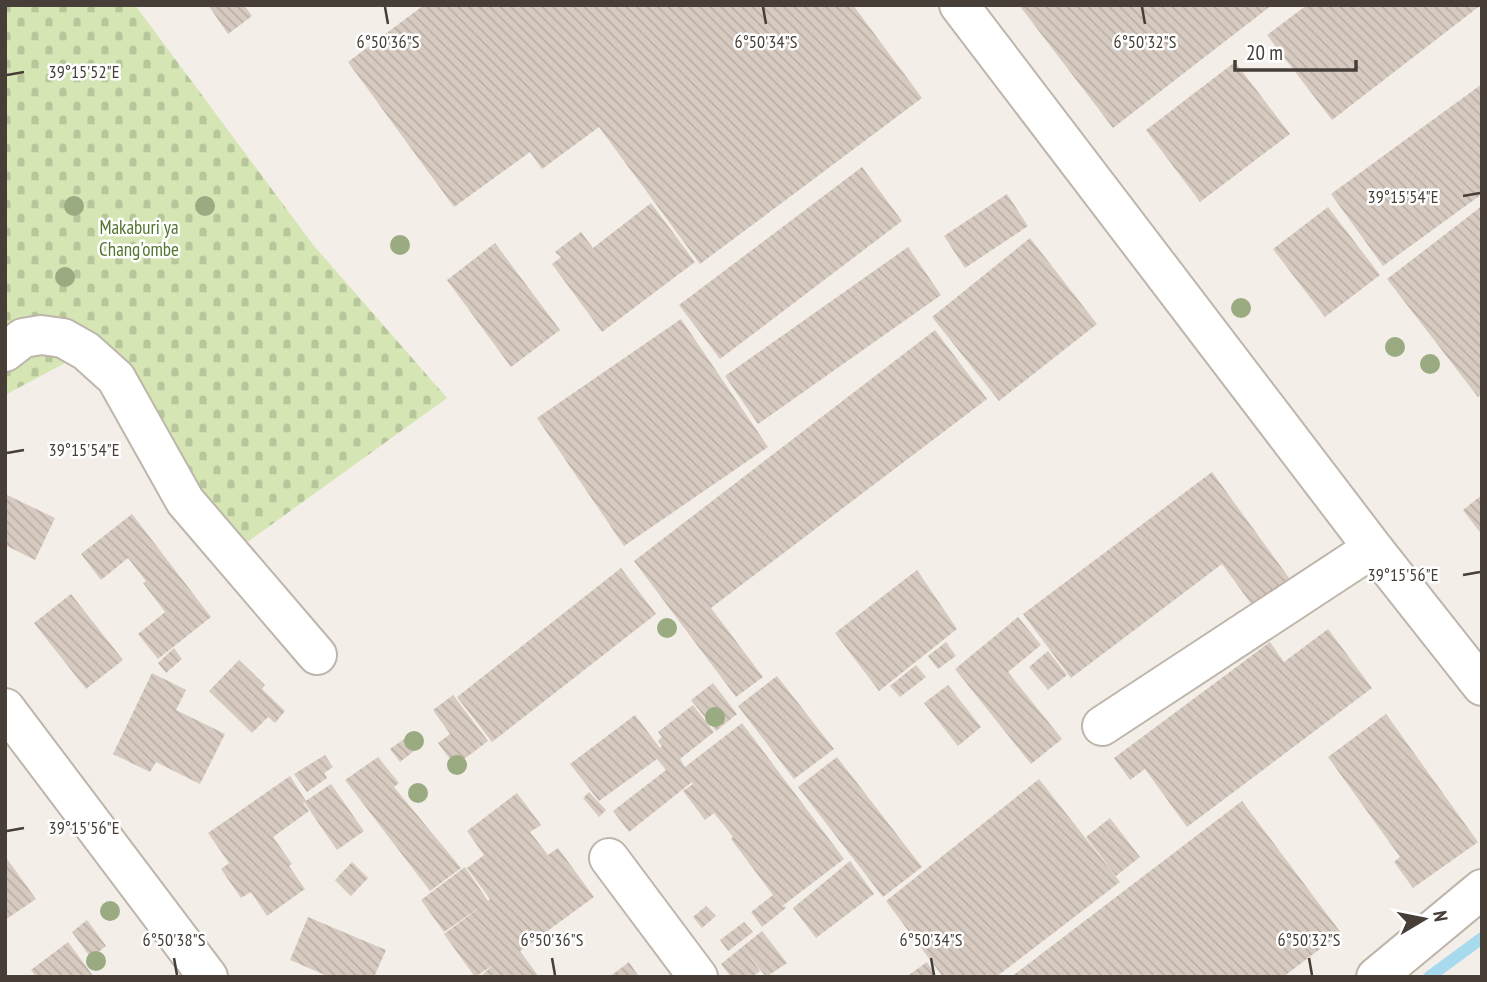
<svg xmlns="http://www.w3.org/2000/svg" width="1487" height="982" font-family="'PT Sans Narrow',sans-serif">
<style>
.cemetery{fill:url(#cemetery-stones)}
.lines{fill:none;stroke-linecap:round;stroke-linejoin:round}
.stream{stroke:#a7daed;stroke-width:12}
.building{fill:url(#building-back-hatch)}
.minor-casing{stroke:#beb5ab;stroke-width:42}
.minor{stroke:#fff;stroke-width:38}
.tree{fill:#9aab81}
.ticks{fill:none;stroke:#463e37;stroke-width:2.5}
.labels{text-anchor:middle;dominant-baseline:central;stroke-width:5;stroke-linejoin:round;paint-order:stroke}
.park-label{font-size:19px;fill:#52752d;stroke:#fff}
.ticks-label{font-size:18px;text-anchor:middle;fill:#463e37;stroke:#fff;stroke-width:5;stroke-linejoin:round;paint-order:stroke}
</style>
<defs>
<pattern id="cemetery-stones" width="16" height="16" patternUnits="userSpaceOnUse" patternTransform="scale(1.75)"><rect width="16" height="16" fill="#d5e5b3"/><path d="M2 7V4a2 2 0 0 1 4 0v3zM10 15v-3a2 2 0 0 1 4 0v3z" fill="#b8c69b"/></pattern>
<pattern id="building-back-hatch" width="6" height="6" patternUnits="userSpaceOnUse" patternTransform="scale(1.75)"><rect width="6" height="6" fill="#d7cbc1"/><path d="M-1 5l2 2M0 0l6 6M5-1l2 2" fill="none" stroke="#baafa6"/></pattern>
</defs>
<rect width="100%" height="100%" fill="#f3eee8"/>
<path class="cemetery" d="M5,5h130l179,241 133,152 -215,155 -154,-197 -73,39z"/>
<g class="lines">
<path class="stream" d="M1429,977l53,-39"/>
</g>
<path class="building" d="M208,5h36l8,11 -24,18z
M424,5h429l69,93 -222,166 -101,-137 -57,42 -12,-17 -76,55 -106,-145z
M1019,5h253l-159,123z
M1307,5h174l-149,115 -65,-85z
M1235,62l55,72 -90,68 -54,-72z
M1482,84v110l-99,72 -52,-72z
M862,167l40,54 -182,138 -41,-54z
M1007,194l21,32 -63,42 -21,-32z
M651,203l44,59 -93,70 -50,-68 9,-7 -6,-5 26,-20 12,16z
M1482,206v188l-4,3 -91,-118z
M1328,207l52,68 -55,42 -52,-68z
M1030,238l67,86 -98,77 -67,-84z
M495,243l65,87 -49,37 -64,-87z
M908,247l33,48 -183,129 -33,-48z
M681,319l87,128 -144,99 -87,-128z
M935,330l52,69 -276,209 52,69 -27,20 -102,-136z
M1212,472l77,106 -37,27 -30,-41 -151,114 -48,-64z
M5,494l50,24 -20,42 -30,-15z
M1482,495v40l-19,-25z
M132,514l79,103 -53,42 -20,-25 27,-22 -22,-29 3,-2 -18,-23 -27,22 -20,-26z
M621,568l35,46 -164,128 -35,-45z
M917,570l40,59 -78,62 -44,-58z
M71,594l52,66 -37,29 -52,-66z
M1018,617l23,28 -33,27 54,67 -31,25 -76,-95z
M1328,629l44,59 -185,139 -42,-58 -15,11 -16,-22 156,-116 14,20z
M946,642l10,14 -18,13 -10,-13z
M174,648l8,11 -16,14 -8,-10z
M1048,651l19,24 -19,15 -19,-23z
M239,660l26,25 -3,4 23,22 -10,12 -7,-6 -16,16 -43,-42z
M916,665l10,12 -26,20 -10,-11z
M152,673l34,17 -10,20 49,24 -25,50 -44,-22 -6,10 -37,-18z
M777,676l57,73 -40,30 -56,-73z
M713,683l24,31 -21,17 -25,-31z
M948,685l33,42 -23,19 -34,-43z
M453,695l35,46 -33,25 -17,-23 12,-9 -17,-24z
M693,705l21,27 -34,27 5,8 57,-44 102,136 -63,48 4,-1 1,2 -24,19 -11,-15 22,-17 -42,-56 2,-2 -19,-24 -9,7 -22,-29 10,-7 -1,-2 -63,50 -16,-21 53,-41 -9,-11 -58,42 -29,-37 65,-49 25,33 2,-2 -4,-5 4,-4 -4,-5z
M1386,714l92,128 -65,46 -19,-26 6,-5 -72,-100z
M404,739l10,12 -14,11 -10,-13z
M325,755l8,12 -9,6 3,5 -20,14 -13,-18z
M378,757l21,26 -5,4 67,81 -31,23 -85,-111z
M837,757l85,110 -39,30 -85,-110z
M290,776l16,25 -3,2 6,8 -36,26 19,27 -3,2 16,23 -38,27 -16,-24 -10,6 -20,-29 8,-6 -21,-30z
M1039,779l81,103 -124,95h-53l-57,-76z
M331,784l33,47 -27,19 -33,-48z
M589,792l17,18 -7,7 -16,-19z
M517,793l24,32 -11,7 18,23 10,-7 36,49 -74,54 19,26h-59l13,-12 -18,12 -31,-43 39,-29 -39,27 -23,-32 44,-33 23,34 2,-2 -23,-31 17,-13 -17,-24z
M1242,801l99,132 -58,44h-272z
M1110,818l30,39 -24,19 -30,-39z
M5,856l31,43 -31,21z
M850,861l24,33 -58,44 -23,-30z
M352,862l16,16 -17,18 -16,-16z
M706,906l10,10 -14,12 -9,-11z
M308,917l78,33 -12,27h-44l-40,-17z
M87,920l19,26 -15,12 -19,-26z
M744,922l9,10 -25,19 -8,-11z
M762,931l25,32 -21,14 -21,-27 15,21 -8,6h-21l-10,-13z
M68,942l26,35h-58l-5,-7z
M629,962l10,15h-30z
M927,962l10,15h-31z"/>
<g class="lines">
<defs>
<path id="minor" d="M959,5l414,543 109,138
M5,352l18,-14 18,-3 22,3 23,13 30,27 69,123 132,154
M5,708l203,269
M1102,726l271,-178
M609,858l89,119
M1376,977l106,-88"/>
</defs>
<use href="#minor" class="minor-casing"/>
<use href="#minor" class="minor"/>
</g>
<g class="tree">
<circle cx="74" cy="206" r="10"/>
<circle cx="205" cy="206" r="10"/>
<circle cx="400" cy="245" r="10"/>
<circle cx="65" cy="277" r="10"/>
<circle cx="1241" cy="308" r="10"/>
<circle cx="1395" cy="347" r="10"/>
<circle cx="1430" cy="364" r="10"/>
<circle cx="667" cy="628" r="10"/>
<circle cx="715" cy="717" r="10"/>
<circle cx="414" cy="741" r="10"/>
<circle cx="457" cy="765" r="10"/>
<circle cx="418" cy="793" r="10"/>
<circle cx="110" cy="911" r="10"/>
<circle cx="96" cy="961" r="10"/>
</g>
<path class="ticks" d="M385,7l3,17M763,7l3,17M1142,7l3,17M7,75l17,-3M1463,196l17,-3M7,453l17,-3M1463,575l17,-3M7,831l17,-3M174,958l3,17M552,958l3,17M931,958l3,17M1309,958l3,17"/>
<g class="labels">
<g class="park-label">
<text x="139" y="227">Makaburi ya<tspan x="139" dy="22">Chang'ombe</tspan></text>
</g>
</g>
<g class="ticks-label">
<text x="388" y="48">6°50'36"S</text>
<text x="766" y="48">6°50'34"S</text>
<text x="1145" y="48">6°50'32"S</text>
<text x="84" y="78">39°15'52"E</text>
<text x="1403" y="203">39°15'54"E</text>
<text x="84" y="456">39°15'54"E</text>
<text x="1403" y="581">39°15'56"E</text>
<text x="84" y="834">39°15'56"E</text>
<text x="174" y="946">6°50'38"S</text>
<text x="552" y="946">6°50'36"S</text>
<text x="931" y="946">6°50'34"S</text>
<text x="1309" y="946">6°50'32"S</text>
</g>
<rect width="1487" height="982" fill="none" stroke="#463e37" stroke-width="14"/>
<g transform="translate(1424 919) rotate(80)" stroke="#ffffff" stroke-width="5" paint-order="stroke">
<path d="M0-5L12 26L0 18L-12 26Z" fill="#463e37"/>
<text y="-10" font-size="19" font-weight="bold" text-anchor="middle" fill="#463e37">N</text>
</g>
<path d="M1235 60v10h121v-10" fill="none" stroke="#463e37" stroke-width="3.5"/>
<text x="1246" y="60" font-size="21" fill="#463e37" stroke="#ffffff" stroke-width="5" paint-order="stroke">20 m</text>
</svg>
